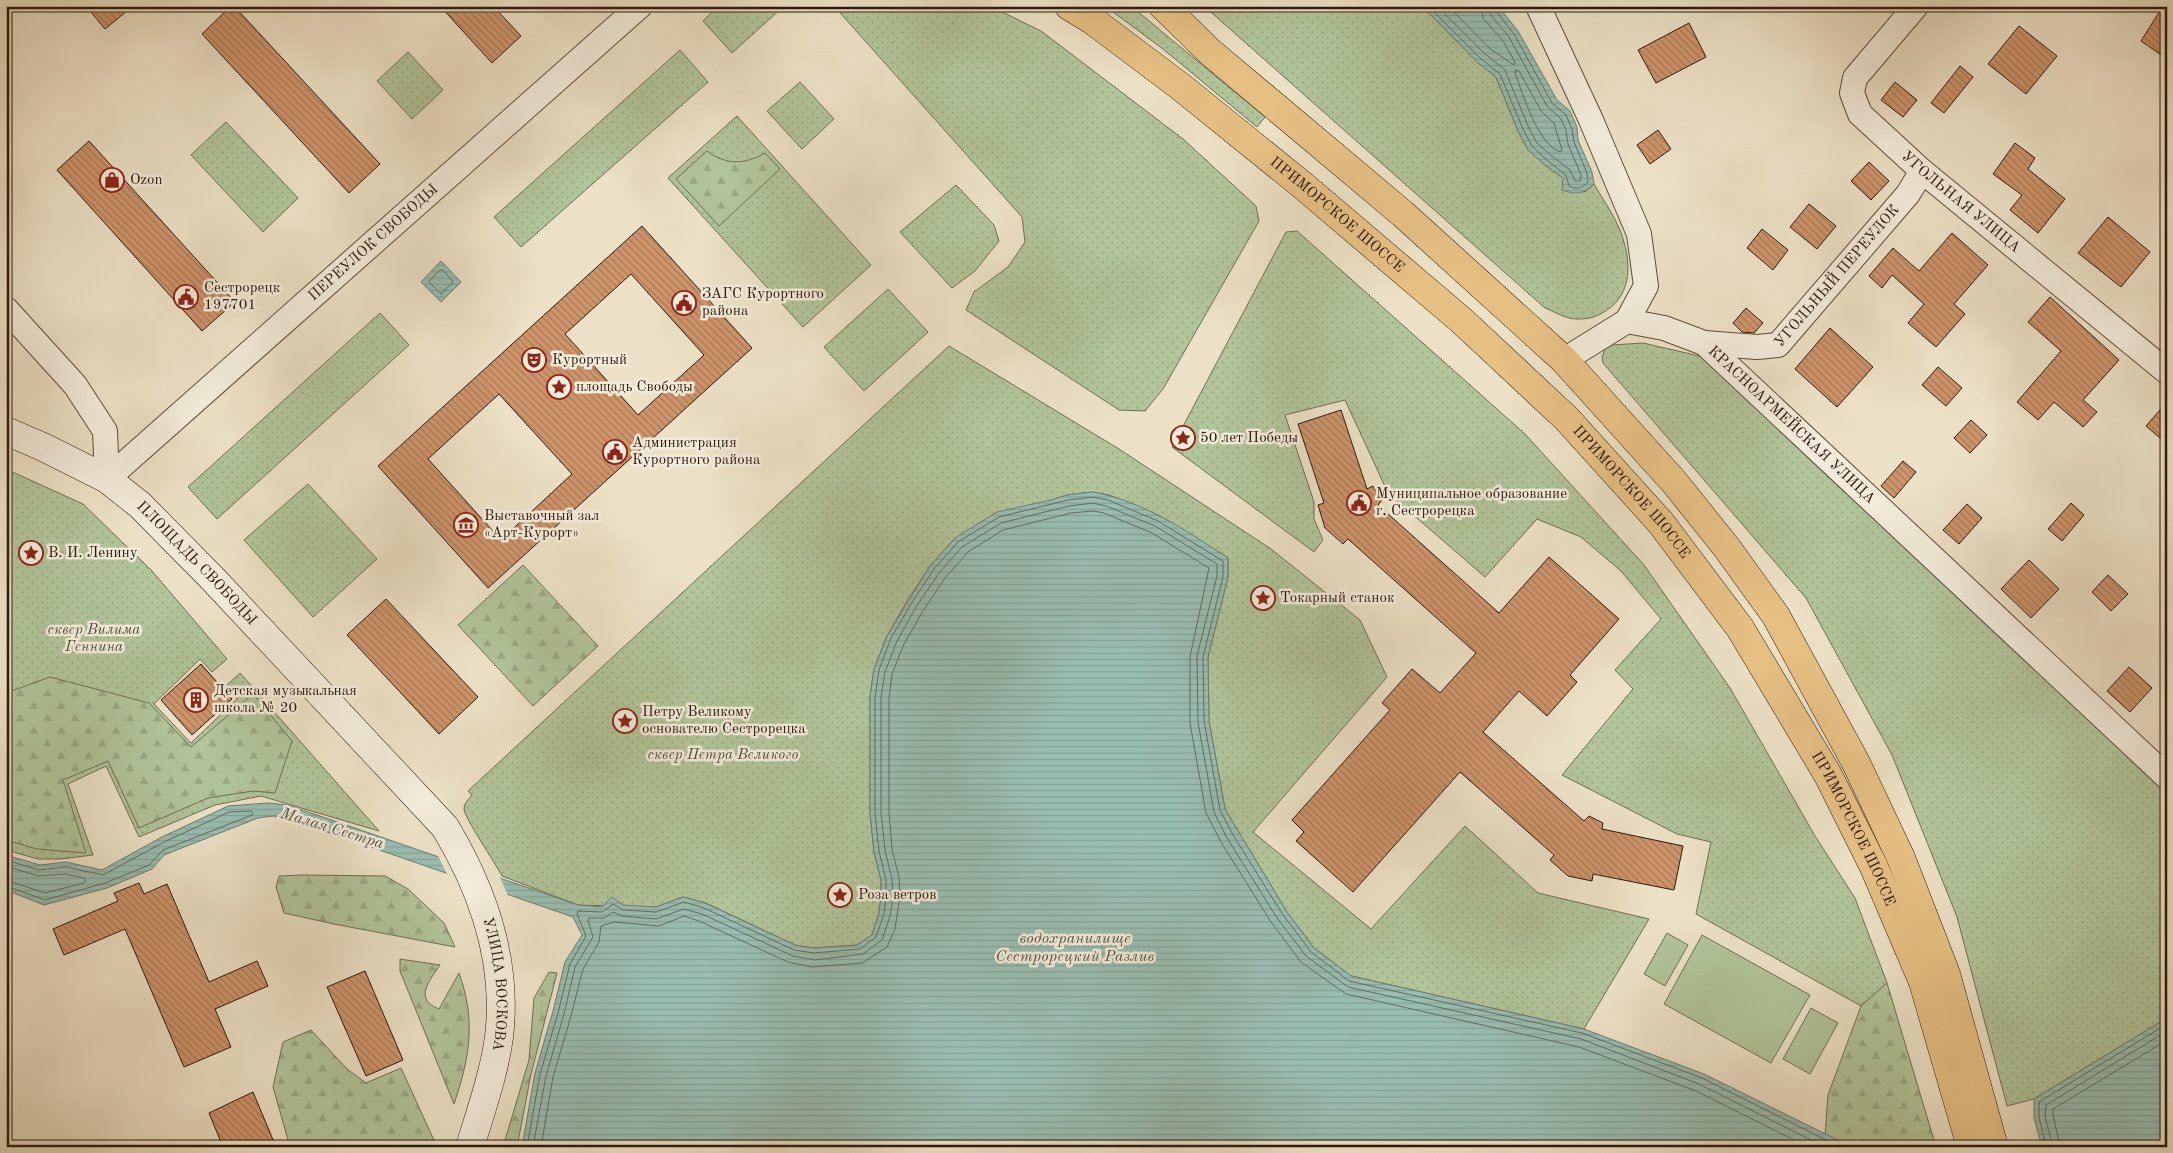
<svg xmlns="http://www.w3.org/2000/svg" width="2173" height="1153" font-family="'Old Standard TT',serif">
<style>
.grass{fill:url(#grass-dots);stroke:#6f6e53}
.forest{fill:url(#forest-firs);stroke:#6f6e53}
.pitch{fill:#b1c49a;stroke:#6f6e53}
.water{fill:url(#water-rules);stroke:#6e7c70}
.pier{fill:#ece1c6}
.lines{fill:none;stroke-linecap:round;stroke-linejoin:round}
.shore{stroke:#636c5f;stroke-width:1}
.building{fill:url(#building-back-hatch);stroke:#2d190c;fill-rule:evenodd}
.minor-casing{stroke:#5d4b3a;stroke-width:26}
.secondary-casing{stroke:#2d190c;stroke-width:29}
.trunk-casing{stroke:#2d190c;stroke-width:29}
.minor{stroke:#f3ecda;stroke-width:24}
.secondary{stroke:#f3ecda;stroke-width:28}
.trunk{stroke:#e6c083;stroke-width:28}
.labels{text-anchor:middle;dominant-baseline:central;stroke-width:5;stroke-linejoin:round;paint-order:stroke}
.poi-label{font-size:15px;fill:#2d190c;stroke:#f3ecda;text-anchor:start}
.street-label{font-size:15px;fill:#2d190c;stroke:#f3ecda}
.park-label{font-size:15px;font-style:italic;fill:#554c37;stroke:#f3ecda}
.water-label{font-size:16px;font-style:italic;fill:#535346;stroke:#f3ecda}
</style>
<defs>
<pattern id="grass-dots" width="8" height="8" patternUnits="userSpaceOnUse" patternTransform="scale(1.25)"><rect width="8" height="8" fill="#b1c49a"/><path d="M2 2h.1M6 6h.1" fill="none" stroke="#99a884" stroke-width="1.8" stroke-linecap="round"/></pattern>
<pattern id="forest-firs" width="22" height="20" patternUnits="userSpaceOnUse" patternTransform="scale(1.25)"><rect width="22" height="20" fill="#b1c49a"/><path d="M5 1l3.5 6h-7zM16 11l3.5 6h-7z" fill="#99a884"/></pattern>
<pattern id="water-rules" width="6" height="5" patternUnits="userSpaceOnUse" patternTransform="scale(1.25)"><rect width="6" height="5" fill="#99beb2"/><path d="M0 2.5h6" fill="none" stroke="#84a398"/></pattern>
<pattern id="building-back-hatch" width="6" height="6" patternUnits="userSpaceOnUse" patternTransform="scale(1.25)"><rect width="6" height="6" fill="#ce946b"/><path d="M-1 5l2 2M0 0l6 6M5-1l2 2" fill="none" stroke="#a87856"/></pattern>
</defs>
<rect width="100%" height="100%" fill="#ece1c6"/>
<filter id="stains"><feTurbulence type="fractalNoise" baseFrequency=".004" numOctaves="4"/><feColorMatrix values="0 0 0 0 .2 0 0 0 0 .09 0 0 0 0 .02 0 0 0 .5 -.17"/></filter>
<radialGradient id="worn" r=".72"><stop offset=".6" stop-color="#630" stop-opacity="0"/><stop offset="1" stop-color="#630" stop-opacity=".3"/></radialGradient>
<path class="grass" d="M718,6h66l-52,47 -29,-32z
M834,6h156l51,25 142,108 73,67 3,15 -96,168 -18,22 -26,-1 -153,-100 8,-18 34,-25 17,-25 -3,-25z
M1105,6h26l134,111 -8,10 -94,-78z
M1204,6h218l55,56 19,15 22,54 10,19 18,16 39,26 9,-8c11,19 24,36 30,58 9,31 4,61 -28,74 -7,3 -19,4 -27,2 -8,-2 -16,-7 -24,-10z
M680,50l28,32 -187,165 -27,-30z
M408,52l35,38 -31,29 -35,-38z
M800,82l34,37 -32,30 -35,-38z
M737,116l134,149 -68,62 -135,-149z
M226,122l72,76 -35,34 -72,-77z
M956,185l38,40 5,16 -24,30 -23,17 -52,-56z
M1297,231l228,203 119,131 86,123 85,148 40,62 32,85 -26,23 -165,-92 15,-72 -34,-8 -115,-59 71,-86 -18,-19 46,-51 -40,-48 -40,-34 -44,-18 -52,58 -97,-84 -43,-93 -60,15 29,87v17l9,21 -9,12 -142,-105 114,-215z
M888,289l40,43 -64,59 -40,-44z
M380,313l29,32 -192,174 -29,-32z
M1643,343l61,14 463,430v231l-133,81 -27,7 -50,-189 -65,-162 -86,-157 -203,-235 -1,-6 3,-8 7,-4z
M949,346l170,103 152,100 89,71 27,57 -134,155 118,97 94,-103 73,67 111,26 -65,110 -233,-53 -37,-28 -27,-36 -62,-103 -16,-88 -1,-64 20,-80v-19l-68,-42 -51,-21 -16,-3 -26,3 -112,43 -25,28 -23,35 -20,35 -13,33 -4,28v116l4,39 7,28v16l-2,17 -7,22 -15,10 -43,3 -19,-3 -89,-42 -23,-6 -27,10 -78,-2 -76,-29c-6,-12 -38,-59 -38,-67 0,-6 4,-9 8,-14l-4,-4z
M6,469l77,35 69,67 75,88 -15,13 -12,-13 -46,45 37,39 46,-44 -11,-13 14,-13 139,158 -118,-35 -46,9 -76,32 -33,-71 -38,18 25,71 -33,4h-22l-32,-9z
M308,484l69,75 -64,58 -69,-77z"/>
<path class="forest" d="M707,151c19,14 37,14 58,2l15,16 -61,57 -43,-47z
M523,565l75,81 -65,60 -75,-81z
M50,677l99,26 42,44 62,-53 39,47 -17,52 -22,-2 -45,7 -69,30 -31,-67 -45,19 23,73 -49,-4 -31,-9v-147z
M303,875l82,1 23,13 36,34 11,24 -121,-23 -50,-11 -8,-26 3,-11z
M400,959l40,6c-10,15 -27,34 -1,44l20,-36c17,47 11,84 -5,131l-54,-133z
M549,972l8,1 -26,101 -14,73h-14l26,-87 5,-62z
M1887,983l49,164h-84l-27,-12 3,-40 33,-89z
M311,1030l36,39 19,14 35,-15 36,79h-147l-17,-60 10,-45z"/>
<path class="pitch" d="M1667,933l21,12 -23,41 -21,-12z
M1702,935l108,60 -39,68 -107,-59z
M1811,1008l27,15 -28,51 -27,-15z"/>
<path class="water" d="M1422,6h76l20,25 39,69 13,11 7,16 1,13 14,32 2,12c-11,10 -18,11 -32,6l1,-12 -17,-12 -18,-16 -10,-19 -22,-54 -19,-15z
M441,261l20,21 -20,20 -20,-20z
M1093,492c50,9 94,39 135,66v19l-20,80 1,64 16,88 62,103 27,36 37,28 233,53 120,45 148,73h-1330l13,-74 18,-62 12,-49 17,-27 -9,-18 -286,-99 -14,-2 -15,2 -94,37 -12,14 -45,19 -63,17 -38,-15v-35l34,10 26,-3 36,8 60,-33 66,-31 40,-3 20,2 290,100 24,2 10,-10 11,8 33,2 27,-10 22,6 90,42 19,3 43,-3 15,-10 7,-22 2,-16v-17l-7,-28 -4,-39v-116l4,-28 13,-33 43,-70 25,-28 42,-26 54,-12 16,-5z
M2167,1018v129h-125l-8,-29v-19z"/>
<path class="pier" d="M437,854l62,21 10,23 -60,-20z"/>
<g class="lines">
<path class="shore" d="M1428,6l52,52 20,16 23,55 9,17 17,16 17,13 3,11c8,4 13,2 19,-4l-1,-9 -13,-31 -2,-13 -6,-14 -14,-12 -38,-69 -18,-23 -2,-5
M1437,6l47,47 21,17 23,56 9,17 16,14 17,13 5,11h5l1,-6 -13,-31 -2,-14 -5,-11 -14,-13 -38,-69 -19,-23 -2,-8
M1448,6l41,42 25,17 1,-3 -12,-21 -20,-23 -2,-12
M1516,70l3,1 22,40 13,12 8,27 -1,2c-23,-6 -38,-58 -46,-79z
M440,270h3l10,12 -12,12 -12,-12z
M6,860l33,10 27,-3 37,8 61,-33 65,-30 22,-1 2,2 -1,2 -89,35 -14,15 -44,18 -60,17 -39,-14
M6,866l32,10 27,-2 19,4 2,2 -2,3 -39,10 -39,-13
M527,1147l13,-73 18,-61 12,-49 16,-28 -9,-22 1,-3 24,1 11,-8 10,6 33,2 28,-10 20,6 90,42 20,3 46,-4 16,-12 8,-23 2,-17v-17l-7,-29 -4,-38v-116l4,-27 12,-32 20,-34 23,-35 24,-27 41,-25 69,-17 25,-3 15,3 50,21 65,40v16l-20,80 1,64 16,89 13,25 50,80 28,37 38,29 233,52 120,45 138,69
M533,1147l13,-71 18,-62 11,-47 18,-30 -5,-17 1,-2h15l9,-6 9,4 34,3 28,-10 18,5 91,42 22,4 48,-6 19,-14 8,-24 3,-19 -1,-18 -7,-29 -4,-37v-116l4,-25 12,-31 19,-34 23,-34 23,-26 39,-24 68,-17 24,-3 13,3 49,20 62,38v12l-20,80 1,66 16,90 13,26 50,80 29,38 42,31 233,52 118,45 126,63
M541,1147l12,-70 18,-61 12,-47 16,-27 2,-16 13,-4 45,4 25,-10 15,5 89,41 24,5 50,-4 25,-16 8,-18 5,-33 -1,-18 -7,-29 -3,-37v-114l3,-24 12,-30 19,-33 22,-33 23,-26 35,-22 68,-17 22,-2 11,2 48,20 57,35 -19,89v66l16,90 15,29 50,80 30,40 45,32 233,53 117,44 112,56
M2046,1147l-7,-30v-15l128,-78
M2053,1147l-8,-30 1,-12 121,-74
M2060,1147l-7,-32v-6l114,-69"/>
</g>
<path class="building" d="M86,6h47l-28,23z
M231,6h3l146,158 -31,29 -147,-159z
M440,6h53l28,30 -29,27z
M2163,6h4v53l-26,-18z
M1689,23l17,34 -50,26 -18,-33z
M2019,26l38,30 -31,38 -38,-30z
M1960,66l13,11 -29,36 -13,-10z
M1895,82l22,18 -14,17 -22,-17z
M1658,130l13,19 -21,15 -13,-19z
M89,141l146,161 -33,29 -145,-161z
M2015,143l20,15 -7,11 37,30 -27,34 -28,-23 12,-15 -29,-21z
M1869,162l20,19 -18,19 -20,-19z
M1809,204l27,22 -19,23 -27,-22z
M2108,217l42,35 -29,35 -43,-34z
M642,226l110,122 -264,240 -110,-122zM631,274l73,81 -66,60 -73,-81zM499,394l73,80 -71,66 -73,-81z
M1762,229l26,21 -15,20 -26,-22z
M1952,233l36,32 -34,39 11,10 -29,33 -28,-24 16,-19 -32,-29 -10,13 -13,-12 24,-28 26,23z
M2050,297l69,63 -36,40 14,12 -14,15 -29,-25 -16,18 -21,-18 44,-51 -33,-29z
M1746,308l17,15 -9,10 -12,-1 -9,-9z
M1830,328l43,39 -36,40 -42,-38z
M1938,367l24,21 -16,18 -24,-21z
M2167,402v42l-21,-18z
M1341,410l26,79 6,-3 9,14 -4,5 121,108 50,-56 70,62 -49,56 7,7 -30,34 -28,-25 -36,41 101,89 5,-5 14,7 -1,6 81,17 -9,44 -81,-16 -1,7 -24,-5 -18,-16 4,-5 -94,-83 -107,120 -57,-51 8,-9 -12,-12 98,-110 -8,-7 30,-34 28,24 36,-40 -128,-114 -5,5 -18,-16 -7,-23 6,-2 -26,-79z
M1971,420l16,15 -17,18 -16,-15z
M1903,461l13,11 -22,26 -13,-12z
M2071,503l13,12 -22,26 -14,-12z
M1967,504l15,14 -23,26 -16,-14z
M2029,560l30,29 -28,29 -30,-29z
M2108,575l20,19 -17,17 -19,-19z
M386,599l92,98 -39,37 -92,-99z
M201,664l31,35 -40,36 -31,-35z
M2129,667l23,21 -22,24 -23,-21z
M139,883l5,11 23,-10 42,98 48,-21 11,25 -53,23 16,38 -47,20 -59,-138 -61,26 -11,-26 65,-28 -4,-8z
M365,971l38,89 -37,16 -39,-89z
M253,1092l23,55h-53l-14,-34z"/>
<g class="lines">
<defs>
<g id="minor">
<path id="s1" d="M1538,6l53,114 48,114 7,52 -19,35 37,7 40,15 463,434"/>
<path id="s2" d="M1916,6l-61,72 -3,15 8,21 62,57 245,201"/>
<path d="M6,309l69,76 30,46 2,48"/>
<path id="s3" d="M1704,343l53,4 21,-2 130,-151 14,-23"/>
<path d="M1564,360l63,-39"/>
<path id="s4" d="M107,479l533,-473"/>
</g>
<g id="secondary">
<path id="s5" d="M6,431l37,16 64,32 33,26 72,73 233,249c38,63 63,135 54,210 -5,37 -18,73 -29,110"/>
</g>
<g id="trunk">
<path id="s6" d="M1069,6l23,14 89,67 120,97 160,136 106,99 94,104 79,105 88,147 46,92 49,115 48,165"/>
<path d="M1163,6l46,45 194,163 161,146 111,123 52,65 49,68 80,147 45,95 45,116 48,173"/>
</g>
</defs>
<use href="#minor" class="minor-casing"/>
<use href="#secondary" class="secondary-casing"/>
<use href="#trunk" class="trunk-casing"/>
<use href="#minor" class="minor"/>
<use href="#secondary" class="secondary"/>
<use href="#trunk" class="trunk"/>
</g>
<defs>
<symbol id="shop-ring" viewBox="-11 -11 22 22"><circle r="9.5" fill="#f3ecda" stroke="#8f2418" stroke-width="1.5"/><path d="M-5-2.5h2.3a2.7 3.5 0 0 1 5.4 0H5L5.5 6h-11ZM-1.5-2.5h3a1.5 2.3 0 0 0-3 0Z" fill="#8f2418"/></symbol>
<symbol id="civic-ring" viewBox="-11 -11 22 22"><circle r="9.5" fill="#f3ecda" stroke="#8f2418" stroke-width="1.5"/><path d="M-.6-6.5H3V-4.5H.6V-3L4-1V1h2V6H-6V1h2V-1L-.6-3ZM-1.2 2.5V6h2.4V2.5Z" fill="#8f2418"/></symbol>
<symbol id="theatre-ring" viewBox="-11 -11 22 22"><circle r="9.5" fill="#f3ecda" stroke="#8f2418" stroke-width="1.5"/><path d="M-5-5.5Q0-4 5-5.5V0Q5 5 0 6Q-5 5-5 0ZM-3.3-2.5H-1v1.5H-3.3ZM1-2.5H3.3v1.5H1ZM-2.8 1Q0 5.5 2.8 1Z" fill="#8f2418"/></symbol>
<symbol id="sight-ring" viewBox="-11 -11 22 22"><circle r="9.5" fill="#f3ecda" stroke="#8f2418" stroke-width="1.5"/><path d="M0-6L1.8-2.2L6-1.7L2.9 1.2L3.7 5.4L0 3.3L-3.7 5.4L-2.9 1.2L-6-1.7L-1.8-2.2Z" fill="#8f2418"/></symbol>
<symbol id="museum-ring" viewBox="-11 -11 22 22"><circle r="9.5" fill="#f3ecda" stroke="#8f2418" stroke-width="1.5"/><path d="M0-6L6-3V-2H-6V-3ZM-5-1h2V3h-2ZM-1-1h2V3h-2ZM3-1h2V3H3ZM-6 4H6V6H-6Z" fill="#8f2418"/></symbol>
<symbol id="building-ring" viewBox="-11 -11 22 22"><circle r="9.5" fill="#f3ecda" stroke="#8f2418" stroke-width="1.5"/><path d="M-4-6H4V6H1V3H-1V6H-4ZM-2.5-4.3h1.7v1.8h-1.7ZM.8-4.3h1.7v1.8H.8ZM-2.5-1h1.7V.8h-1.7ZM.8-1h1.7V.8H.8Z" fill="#8f2418"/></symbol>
</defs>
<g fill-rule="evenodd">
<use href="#shop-ring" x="98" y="166" width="28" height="28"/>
<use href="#civic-ring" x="172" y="283" width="28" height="28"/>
<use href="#civic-ring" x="670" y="289" width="28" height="28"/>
<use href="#theatre-ring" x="520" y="346" width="28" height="28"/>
<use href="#sight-ring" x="545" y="373" width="28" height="28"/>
<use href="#sight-ring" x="1169" y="424" width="28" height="28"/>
<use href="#civic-ring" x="601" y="438" width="28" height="28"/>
<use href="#civic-ring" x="1345" y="489" width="28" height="28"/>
<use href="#museum-ring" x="452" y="511" width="28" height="28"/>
<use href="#sight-ring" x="17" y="539" width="28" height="28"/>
<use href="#sight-ring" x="1249" y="584" width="28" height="28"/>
<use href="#building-ring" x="182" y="686" width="28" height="28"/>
<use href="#sight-ring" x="611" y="707" width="28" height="28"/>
<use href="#sight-ring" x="826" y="881" width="28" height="28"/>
</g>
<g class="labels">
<g class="poi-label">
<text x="130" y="180">Ozon</text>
<text x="204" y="288">Сестрорецк<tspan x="204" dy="17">197701</tspan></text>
<text x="702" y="294">ЗАГС Курортного<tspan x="702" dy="17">района</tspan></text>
<text x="552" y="360">Курортный</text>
<text x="576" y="387">площадь Свободы</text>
<text x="1200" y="438">50 лет Победы</text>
<text x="632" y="443">Администрация<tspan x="632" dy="17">Курортного района</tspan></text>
<text x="1376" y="494">Муниципальное образование<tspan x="1376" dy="17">г. Сестрорецка</tspan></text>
<text x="484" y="516">Выставочный зал<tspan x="484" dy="17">«Арт-Курорт»</tspan></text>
<text x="48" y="553">В. И. Ленину</text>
<text x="1280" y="598">Токарный станок</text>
<text x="214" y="691">Детская музыкальная<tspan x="214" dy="17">школа № 20</tspan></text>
<text x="642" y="712">Петру Великому<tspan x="642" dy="17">основателю Сестрорецка</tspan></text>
<text x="858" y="895">Роза ветров</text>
</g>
<g class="street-label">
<text stroke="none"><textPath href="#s2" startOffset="266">УГОЛЬНАЯ УЛИЦА</textPath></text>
<text stroke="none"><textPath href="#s6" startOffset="340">ПРИМОРСКОЕ ШОССЕ</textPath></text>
<text stroke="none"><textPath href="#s4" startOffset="356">ПЕРЕУЛОК СВОБОДЫ</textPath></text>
<text stroke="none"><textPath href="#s3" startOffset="165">УГОЛЬНЫЙ ПЕРЕУЛОК</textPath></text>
<text stroke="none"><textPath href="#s1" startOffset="542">КРАСНОАРМЕЙСКАЯ УЛИЦА</textPath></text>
<text stroke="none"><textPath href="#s6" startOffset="745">ПРИМОРСКОЕ ШОССЕ</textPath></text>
<text stroke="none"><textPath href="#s5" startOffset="235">ПЛОЩАДЬ СВОБОДЫ</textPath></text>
<text stroke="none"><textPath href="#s6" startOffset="1150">ПРИМОРСКОЕ ШОССЕ</textPath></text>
<text stroke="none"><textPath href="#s5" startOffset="765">УЛИЦА ВОСКОВА</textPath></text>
</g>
<g class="park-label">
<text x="94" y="630">сквер Вилима<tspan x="94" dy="17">Геннина</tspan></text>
<text x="723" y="755">сквер Петра Великого</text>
</g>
<g class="water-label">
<text transform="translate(332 829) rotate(17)">Малая Сестра</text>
<text x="1075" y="939">водохранилище<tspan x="1075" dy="18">Сестрорецкий Разлив</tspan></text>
</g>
</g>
<rect width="2173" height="1153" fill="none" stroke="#ece1c6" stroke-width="25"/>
<rect x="8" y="8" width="2158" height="1138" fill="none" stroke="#2d190c" stroke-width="2.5"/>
<rect x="12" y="12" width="2148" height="1128" fill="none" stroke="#2d190c"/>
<rect width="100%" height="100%" filter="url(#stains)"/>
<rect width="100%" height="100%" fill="url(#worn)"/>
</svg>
